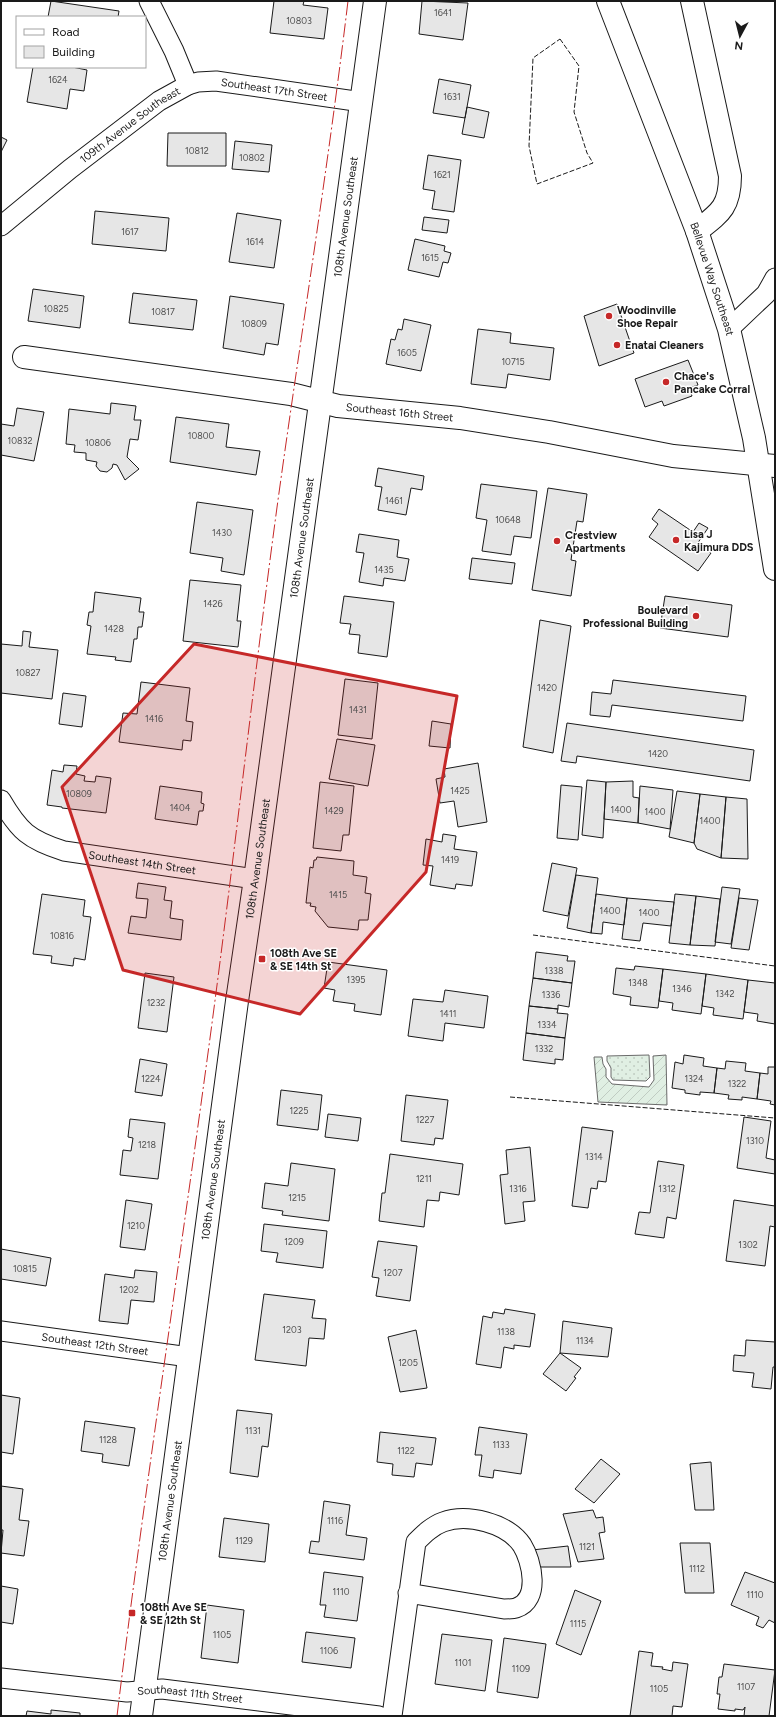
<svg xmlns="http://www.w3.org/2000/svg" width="776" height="1717" font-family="Figtree,sans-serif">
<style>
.grass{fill:url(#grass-dots);stroke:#6a6a6a}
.garden{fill:url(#garden-furrows);stroke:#6a6a6a}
.building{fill:#e6e6e6;stroke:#1a1a1a}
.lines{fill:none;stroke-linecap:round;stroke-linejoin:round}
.minor-casing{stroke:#1a1a1a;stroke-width:21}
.tertiary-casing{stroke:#1a1a1a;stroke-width:24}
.primary-casing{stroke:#1a1a1a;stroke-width:24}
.minor{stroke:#fff;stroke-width:19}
.tertiary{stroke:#fff;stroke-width:22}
.primary{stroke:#fff;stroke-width:22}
.fence{stroke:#1a1a1a;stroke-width:1;stroke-dasharray:5 2;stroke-linecap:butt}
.power{stroke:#c62828;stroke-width:1;stroke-dasharray:14 3 2 3;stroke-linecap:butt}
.marked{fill:#c62828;fill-opacity:0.2;stroke:#c62828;stroke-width:3;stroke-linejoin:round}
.poi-dot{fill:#c62828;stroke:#fff;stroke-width:1.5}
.labels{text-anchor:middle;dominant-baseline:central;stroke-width:3;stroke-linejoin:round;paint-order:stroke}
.number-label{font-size:9px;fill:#4d4d4d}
.street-label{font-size:11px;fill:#1a1a1a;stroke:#fff}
.poi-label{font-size:11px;font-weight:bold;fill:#1a1a1a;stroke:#fff;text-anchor:start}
</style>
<defs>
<pattern id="grass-dots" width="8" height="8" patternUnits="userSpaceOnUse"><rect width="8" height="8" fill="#e0efe3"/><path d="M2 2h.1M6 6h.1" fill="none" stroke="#c0ccc2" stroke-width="1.8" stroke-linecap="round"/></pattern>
<pattern id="garden-furrows" width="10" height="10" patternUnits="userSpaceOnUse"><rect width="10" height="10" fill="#e0efe3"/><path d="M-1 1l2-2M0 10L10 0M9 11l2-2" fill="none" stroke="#c0ccc2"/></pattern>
</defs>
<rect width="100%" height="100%" fill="#fff"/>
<path class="grass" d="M649,1055l1,22 -4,4 -33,-1 -2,-3v-9l-4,-7v-5z"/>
<path class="garden" d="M666,1055l1,50 -69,-3 -4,-45h8l1,7 3,5v8l6,7 37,3 5,-7 -1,-24z"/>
<path class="building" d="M51,1l68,10 -1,6h-70z
M274,1h30l-1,4 25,3 -4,31 -54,-6z
M422,1l46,2 -5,37 -44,-6z
M33,67h39l15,3 -3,21 -14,-2 -3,20 -40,-7z
M439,79l32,6 -6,33 -32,-5z
M467,107l22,5 -5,26 -22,-4z
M168,133h58v33h-59z
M1,137l6,3 -6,12z
M235,141l37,4 -3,27 -37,-3z
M428,155l33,5 -7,52 -22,-3 3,-18 -12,-2z
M95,211l74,7 -3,33 -74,-7z
M237,213l44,7 -7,48 -45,-6z
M424,217l25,3 -2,13 -25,-3z
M415,239l30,7 -1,5 7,2 -3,10 -5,-1 -4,15 -31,-7z
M33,289l51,7 -4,32 -52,-7z
M133,293l64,7 -4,30 -64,-7z
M230,296l54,8 -6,41 -12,-2 -2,12 -41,-7z
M617,304l17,49 -35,13 -15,-50z
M404,319l27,6 -10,46 -35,-7 5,-25 4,1 3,-11 4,1z
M478,329l33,4 -1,10 44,5 -4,32 -42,-6 -2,14 -35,-4z
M688,360l10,25 -9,3 3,8 -28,10 -2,-5 -17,6 -10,-28z
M111,403l25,3 -2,14h7l-3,20 -8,-1 -3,18 12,12 -14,11 -8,-15 -4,-1 -1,4 -5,4 -7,-1 -4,-5 1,-4 -11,-2v-7l-12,-1 1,-7 -9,-1 3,-35 41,5z
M17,408l27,4 -10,49 -33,-6v-31l13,2z
M176,417l53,7 -3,23 34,4 -4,24 -86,-13z
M378,468l46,8 -2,14 -11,-2 -5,27 -28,-5 4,-23 -7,-1z
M481,484l56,7 -6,47 -17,-2 -3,19 -29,-4 5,-31 -11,-2z
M548,488l39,6 -4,28 -6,-1 -6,39 5,1 -5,35 -39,-6z
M197,502l56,8 -9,65 -23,-4 2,-13 -33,-5z
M659,509l34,23 6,-9 9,5 -11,16 14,9 -13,18 -49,-34 9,-13 -6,-5z
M359,534l40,6 -2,17 12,2 -4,22 -21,-3 -1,8 -24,-4 5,-29 -8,-1z
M472,558l43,5 -3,21 -43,-5z
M190,580l51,5 -4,36h4l-3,26 -55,-6z
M95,592l46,6 -2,14h5l-2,15h-4l-1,12h-3l-3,23 -16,-2 1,-3 -29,-3 4,-28 -4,-1 2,-13h4z
M344,596l50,6 -7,55 -29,-4 2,-18 -11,-1 2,-10 -11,-1z
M665,596l67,9 -4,32 -68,-9z
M540,620l31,6 -18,127 -30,-6z
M23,631l8,1 -2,15 29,3 -6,49 -51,-6v-49l21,2z
M345,679l33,4 -6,56 -34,-4z
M613,680l133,16 -3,25 -131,-16 -2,12 -20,-2 2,-23 19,2z
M141,682l49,6 -4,33 7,1 -2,19 -8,-1 -1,10 -63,-8 4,-29 14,1z
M63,693l23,3 -4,31 -23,-3z
M432,721l19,3 -1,24 -21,-2z
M567,723l187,27 -4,31 -173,-25 -1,7 -15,-2z
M337,739l38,6 -7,41 -39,-7z
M478,763l9,59 -29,5 -4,-26 -14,2 -4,-24 9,-2 -1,-8z
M64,765l13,1 -1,8 9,2 -1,5 11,1 1,-6 15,2 -5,35 -44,-5v-1l-15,-2 5,-35 11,2z
M587,780l19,2 -3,56 -21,-3z
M633,781v16l6,1 -1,25 -34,-4 2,-37z
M320,782l34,4 -5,49h-6l-2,16 -28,-3z
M561,785l21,2 -4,53 -21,-2z
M160,786l42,6 -1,11 3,1 -1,7h-4l-2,14 -42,-6z
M640,786l33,4 -3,39 -32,-6z
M677,791l23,3 -6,49 -25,-6z
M700,794l26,3 -5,61 -24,-9 -3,-6z
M726,797l21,2 1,60 -27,-1z
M443,834l13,2 -2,13 23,3 -5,34 -16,-2 -1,5 -25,-4 3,-19 -10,-1 3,-26 16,3z
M317,857l37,4 -1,14 14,2 -2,16 6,1 -3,26h-9l-1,10 -30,-3 -13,-16 1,-4 -6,-1 1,-3h-5l4,-36 3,1 1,-8h2z
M552,863l25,5 -9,48 -25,-5z
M576,875l22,3 -7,55 -24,-5z
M138,883l28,4 -2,13 8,1 -2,17 13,2 -2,20 -53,-7 3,-17 15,2 2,-19 -12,-1z
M722,887l18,2 -9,55 -16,-2z
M42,894l43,6 -2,16 8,1 -6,43 -11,-2 -1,8 -22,-3 1,-7 -19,-2z
M596,894l31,4 -3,27 -21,-3 -1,12 -11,-1z
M675,894l21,2 -6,49 -21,-2z
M696,896l24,3 -5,47 -25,-1z
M627,898l47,4 -3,24 -28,-3 -3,18 -18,-2z
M739,898l19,2 -9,50 -18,-2z
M536,952l32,4 -1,5h8l-3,22 -39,-5z
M328,962l59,8 -6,45 -27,-4 1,-7 -22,-3 2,-11 -11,-2z
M635,966l28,3 -5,39 -28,-3 1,-8 -18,-3 3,-26 18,2z
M663,969l43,5 -5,40 -29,-4 1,-7 -14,-2z
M145,973l29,4 -7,55 -29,-4z
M706,974l42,6 -5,39 -30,-4 1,-7 -12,-2z
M533,978l39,5 -3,24 -11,-2v4l-29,-3z
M748,980l27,3v41l-18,-3 1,-7 -14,-2z
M445,990l43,6 -4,32 -39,-5 -2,18 -35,-5 5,-37 30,3z
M529,1006l29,3 -1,4 11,1 -3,24 -39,-5z
M526,1033l39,5 -2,22 -8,-1v5l-32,-4z
M684,1055l20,3 -1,8 14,2 -3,25 -14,-1v3l-15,-2v-3l-13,-2 3,-26 8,2z
M140,1059l27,5 -5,32 -27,-4z
M726,1061l20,2 -1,8 15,2 -3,26 -15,-2v3l-14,-1 1,-4 -15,-2 3,-25 8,1z
M768,1067h7v38l-5,-1 1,-3 -14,-2 3,-26 8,1z
M281,1090l41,5 -4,35 -41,-5z
M406,1095l42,5 -5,39 -8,-1 -1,7 -33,-4z
M328,1114l33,4 -3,23 -33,-4z
M744,1117l27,4 -5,37 9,2v14l-38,-6z
M130,1119l35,4 -7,56 -38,-4 3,-25 8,1 2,-13 -5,-1z
M582,1127l31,4 -7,51 -8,-1 -1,8 -6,-1 -3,20 -16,-2z
M530,1147l5,54 -12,1 2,19 -20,3 -5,-49 8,-1 -2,-24z
M390,1154l73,10 -4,31 -19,-3 -1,9 -12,-1 -3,27 -45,-6 3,-28h3z
M658,1161l26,4 -8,54 -9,-2 -3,21 -29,-4 4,-22 11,1z
M291,1163l44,6 -6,52 -47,-6 1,-4 -21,-3 3,-25 23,3z
M126,1200l26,4 -7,46 -25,-3z
M734,1200l41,6v21l-5,-1 -5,40 -39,-5z
M264,1224l63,7 -4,37 -47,-6 2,-9 -17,-2z
M378,1241l39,5 -7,55 -34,-5 3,-18 -7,-1z
M1,1249l50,9 -5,28 -45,-7z
M135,1270l22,2 -3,30 -23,-2 -3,24 -29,-3 6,-47 29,4z
M264,1294l51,6 -3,18 14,1 -2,20 -15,-1 -3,28 -51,-6z
M505,1309l30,5 -5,33 -16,-2v4l-10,-2 -3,21 -25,-4 7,-48 9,2 1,-6 11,2z
M563,1321l49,7 -4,29 -48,-4z
M416,1330l11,58 -27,4 -12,-55z
M746,1340l29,2v25h-2l-2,22 -19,-2 2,-14 -21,-2 1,-16 11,1z
M560,1353l21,15 -7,9 2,1 -10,13 -23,-17z
M1,1395l19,3 -7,56 -12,-2z
M237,1410l35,4 -4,33 -6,-1 -4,31 -28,-4z
M85,1421l50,7 -6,38 -27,-4 1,-8 -22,-3z
M479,1427l48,7 -6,40 -27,-4 -1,8 -14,-2 3,-21h-7z
M380,1432l56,6 -4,27 -16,-2 -2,14 -22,-2 1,-11 -16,-2z
M601,1459l19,15 -26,29 -19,-14z
M711,1462l3,48h-19l-5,-46z
M1,1486l22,3 -4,31 10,1 -5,35 -23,-3 2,-23h-2z
M324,1501l26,4 -4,30 21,3 -3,22 -55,-7 2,-12 8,1z
M593,1510l3,8 7,-1 2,15 -6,1 5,26 -26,3 -15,-48z
M224,1518l45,6 -4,38 -46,-5z
M680,1543h30l4,50h-29z
M568,1546l3,21h-33l-6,-17z
M324,1572l39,5 -6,44 -33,-4 2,-12h-6z
M745,1572l30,11v40l-6,-3 -6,8 -7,-3 3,-8 -28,-12z
M1,1586l17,3 -5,35 -12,-2z
M575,1590l26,11 -20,54 -25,-11z
M207,1605l37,5 -6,53 -37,-5z
M306,1632l49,6 -4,30 -49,-6z
M442,1634l50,6 -7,51 -50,-7z
M504,1638l42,6 -8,54 -41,-6z
M639,1651l14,2 -2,13 12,1 -1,2 10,2 1,-9 15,2 -6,43 -9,-1 -1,10h-42z
M724,1664l51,6 -6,46h-25l1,-9 -2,3 -8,-1v2l-17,-2 2,-15h-3l2,-17h3z
M51,1710l29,3v3h-54l1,-5 24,3z"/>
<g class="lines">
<defs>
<g id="minor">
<path d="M149,1l25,50 14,34"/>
<path id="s1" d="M1,226l69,-57 89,-68 29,-16 10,-3 18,-1 146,21"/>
<path d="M729,329l37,-35 9,-16"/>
<path id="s2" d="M1,800c18,31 28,40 63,51l191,28"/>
<path id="s3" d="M1,1331l188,26"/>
<path id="s4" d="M1,1678l126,14 35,-3 217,27"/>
<path d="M392,1716l24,-174c8,-8 16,-16 27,-20 24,-9 64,1 79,23 10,16 19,55 -6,63 -3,1 -8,1 -12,1l-96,-16"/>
</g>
<g id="tertiary">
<path id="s5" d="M24,357l267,37 47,12 122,12 89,14 124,24 102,10"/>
<path id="s6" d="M141,1716l96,-715 18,-122 120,-878"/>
</g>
<g id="primary">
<path id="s7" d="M608,1l89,230 32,98 25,109 21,131"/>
<path d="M692,1l38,175c0,31 -10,37 -33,55"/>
</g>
</defs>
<use href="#minor" class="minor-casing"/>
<use href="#tertiary" class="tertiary-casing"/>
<use href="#primary" class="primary-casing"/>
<use href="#minor" class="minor"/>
<use href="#tertiary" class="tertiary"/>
<use href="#primary" class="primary"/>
<path class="fence" d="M560,39l19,27 -5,46 13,41 6,10 -56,21 -8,-38 4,-88z
M533,935l242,31
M510,1097l265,21"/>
<path class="power" d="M117,1716c27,-222 61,-442 91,-663 25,-184 45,-369 70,-553 23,-166 50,-332 70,-499"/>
</g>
<path class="marked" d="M194,644l263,52 -31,176 -126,142 -177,-44 -61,-183z"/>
<g class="poi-dot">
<circle cx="609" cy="316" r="4"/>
<circle cx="617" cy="345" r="4"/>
<circle cx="666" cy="382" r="4"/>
<circle cx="676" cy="540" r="4"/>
<circle cx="557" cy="541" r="4"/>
<circle cx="696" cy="616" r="4"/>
<rect x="258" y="955" width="8" height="8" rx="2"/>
<rect x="128" y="1609" width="8" height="8" rx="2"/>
</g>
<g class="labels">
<g class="number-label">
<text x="443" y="12">1641</text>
<text x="299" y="20">10803</text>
<text x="58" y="79">1624</text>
<text x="452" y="96">1631</text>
<text x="197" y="150">10812</text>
<text x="252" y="157">10802</text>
<text x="442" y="174">1621</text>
<text x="130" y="231">1617</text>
<text x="255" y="241">1614</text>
<text x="430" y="257">1615</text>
<text x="56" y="308">10825</text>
<text x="163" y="311">10817</text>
<text x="254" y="323">10809</text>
<text x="407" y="352">1605</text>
<text x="513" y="361">10715</text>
<text x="201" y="435">10800</text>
<text x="20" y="440">10832</text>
<text x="98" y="442">10806</text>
<text x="394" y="500">1461</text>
<text x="508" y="519">10648</text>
<text x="222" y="532">1430</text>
<text x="384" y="569">1435</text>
<text x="213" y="603">1426</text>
<text x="114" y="628">1428</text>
<text x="28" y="672">10827</text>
<text x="547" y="687">1420</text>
<text x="358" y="709">1431</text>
<text x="154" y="718">1416</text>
<text x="658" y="753">1420</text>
<text x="460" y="790">1425</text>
<text x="79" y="793">10809</text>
<text x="180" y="807">1404</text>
<text x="621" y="809">1400</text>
<text x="334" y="810">1429</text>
<text x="655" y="811">1400</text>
<text x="710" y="820">1400</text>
<text x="450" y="859">1419</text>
<text x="338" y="894">1415</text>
<text x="610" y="910">1400</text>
<text x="649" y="912">1400</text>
<text x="62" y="935">10816</text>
<text x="554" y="970">1338</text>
<text x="356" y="979">1395</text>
<text x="638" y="982">1348</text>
<text x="682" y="988">1346</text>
<text x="725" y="993">1342</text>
<text x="551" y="994">1336</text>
<text x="156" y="1002">1232</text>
<text x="448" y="1013">1411</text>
<text x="547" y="1024">1334</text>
<text x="544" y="1048">1332</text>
<text x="151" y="1078">1224</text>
<text x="694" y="1078">1324</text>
<text x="737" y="1083">1322</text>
<text x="299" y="1110">1225</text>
<text x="425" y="1119">1227</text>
<text x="755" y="1140">1310</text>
<text x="147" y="1144">1218</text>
<text x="594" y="1156">1314</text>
<text x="424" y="1178">1211</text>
<text x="518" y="1188">1316</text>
<text x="667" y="1188">1312</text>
<text x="297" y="1197">1215</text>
<text x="136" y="1225">1210</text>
<text x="294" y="1241">1209</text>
<text x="748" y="1244">1302</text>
<text x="25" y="1268">10815</text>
<text x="393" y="1272">1207</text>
<text x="129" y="1289">1202</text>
<text x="292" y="1329">1203</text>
<text x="506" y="1331">1138</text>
<text x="585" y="1340">1134</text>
<text x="408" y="1362">1205</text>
<text x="253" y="1430">1131</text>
<text x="108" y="1439">1128</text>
<text x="501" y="1444">1133</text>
<text x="406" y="1450">1122</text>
<text x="335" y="1520">1116</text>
<text x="244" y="1540">1129</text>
<text x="587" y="1546">1121</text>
<text x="697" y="1568">1112</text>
<text x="341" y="1591">1110</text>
<text x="755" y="1594">1110</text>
<text x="578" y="1623">1115</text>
<text x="222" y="1634">1105</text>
<text x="329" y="1650">1106</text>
<text x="463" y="1662">1101</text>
<text x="521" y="1668">1109</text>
<text x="746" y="1686">1107</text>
<text x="659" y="1688">1105</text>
</g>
<g class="street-label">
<text stroke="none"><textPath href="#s1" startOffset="322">Southeast 17th Street</textPath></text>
<text stroke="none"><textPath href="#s1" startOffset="164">109th Avenue Southeast</textPath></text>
<text stroke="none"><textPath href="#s6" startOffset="1513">108th Avenue Southeast</textPath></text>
<text stroke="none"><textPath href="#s7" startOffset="297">Bellevue Way Southeast</textPath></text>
<text stroke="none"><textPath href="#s5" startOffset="380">Southeast 16th Street</textPath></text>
<text stroke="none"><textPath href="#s6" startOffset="1189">108th Avenue Southeast</textPath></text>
<text stroke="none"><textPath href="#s6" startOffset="865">108th Avenue Southeast</textPath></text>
<text stroke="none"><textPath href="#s2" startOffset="163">Southeast 14th Street</textPath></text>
<text stroke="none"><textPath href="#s6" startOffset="541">108th Avenue Southeast</textPath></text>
<text stroke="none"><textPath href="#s3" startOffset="95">Southeast 12th Street</textPath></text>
<text stroke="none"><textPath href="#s6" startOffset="217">108th Avenue Southeast</textPath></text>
<text stroke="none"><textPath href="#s4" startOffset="190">Southeast 11th Street</textPath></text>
</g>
<g class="poi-label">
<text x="617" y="310">Woodinville<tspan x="617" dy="13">Shoe Repair</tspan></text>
<text x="625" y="345">Enatai Cleaners</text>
<text x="674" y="376">Chace's<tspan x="674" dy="13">Pancake Corral</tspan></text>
<text x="684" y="534">Lisa J<tspan x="684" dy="13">Kajimura DDS</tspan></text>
<text x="565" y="535">Crestview<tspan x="565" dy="13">Apartments</tspan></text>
<text x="688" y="610" text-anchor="end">Boulevard<tspan x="688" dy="13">Professional Building</tspan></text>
<text x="270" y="953">108th Ave SE<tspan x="270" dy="13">&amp; SE 14th St</tspan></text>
<text x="140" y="1607">108th Ave SE<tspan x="140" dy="13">&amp; SE 12th St</tspan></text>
</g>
</g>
<rect width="776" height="1717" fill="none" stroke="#1a1a1a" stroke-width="4"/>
<rect x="16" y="16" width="130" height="52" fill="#ffffff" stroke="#a3a3a3"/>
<rect x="24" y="29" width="20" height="6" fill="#ffffff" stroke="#a3a3a3"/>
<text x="52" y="36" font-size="12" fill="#1a1a1a">Road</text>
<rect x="24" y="46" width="20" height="12" fill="#e6e6e6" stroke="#a3a3a3"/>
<text x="52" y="56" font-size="12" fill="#1a1a1a">Building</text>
<g transform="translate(740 36) rotate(187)" stroke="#ffffff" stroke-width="3" paint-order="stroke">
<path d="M0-3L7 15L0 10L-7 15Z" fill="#1a1a1a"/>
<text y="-6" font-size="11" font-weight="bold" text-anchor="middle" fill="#1a1a1a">N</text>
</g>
</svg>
